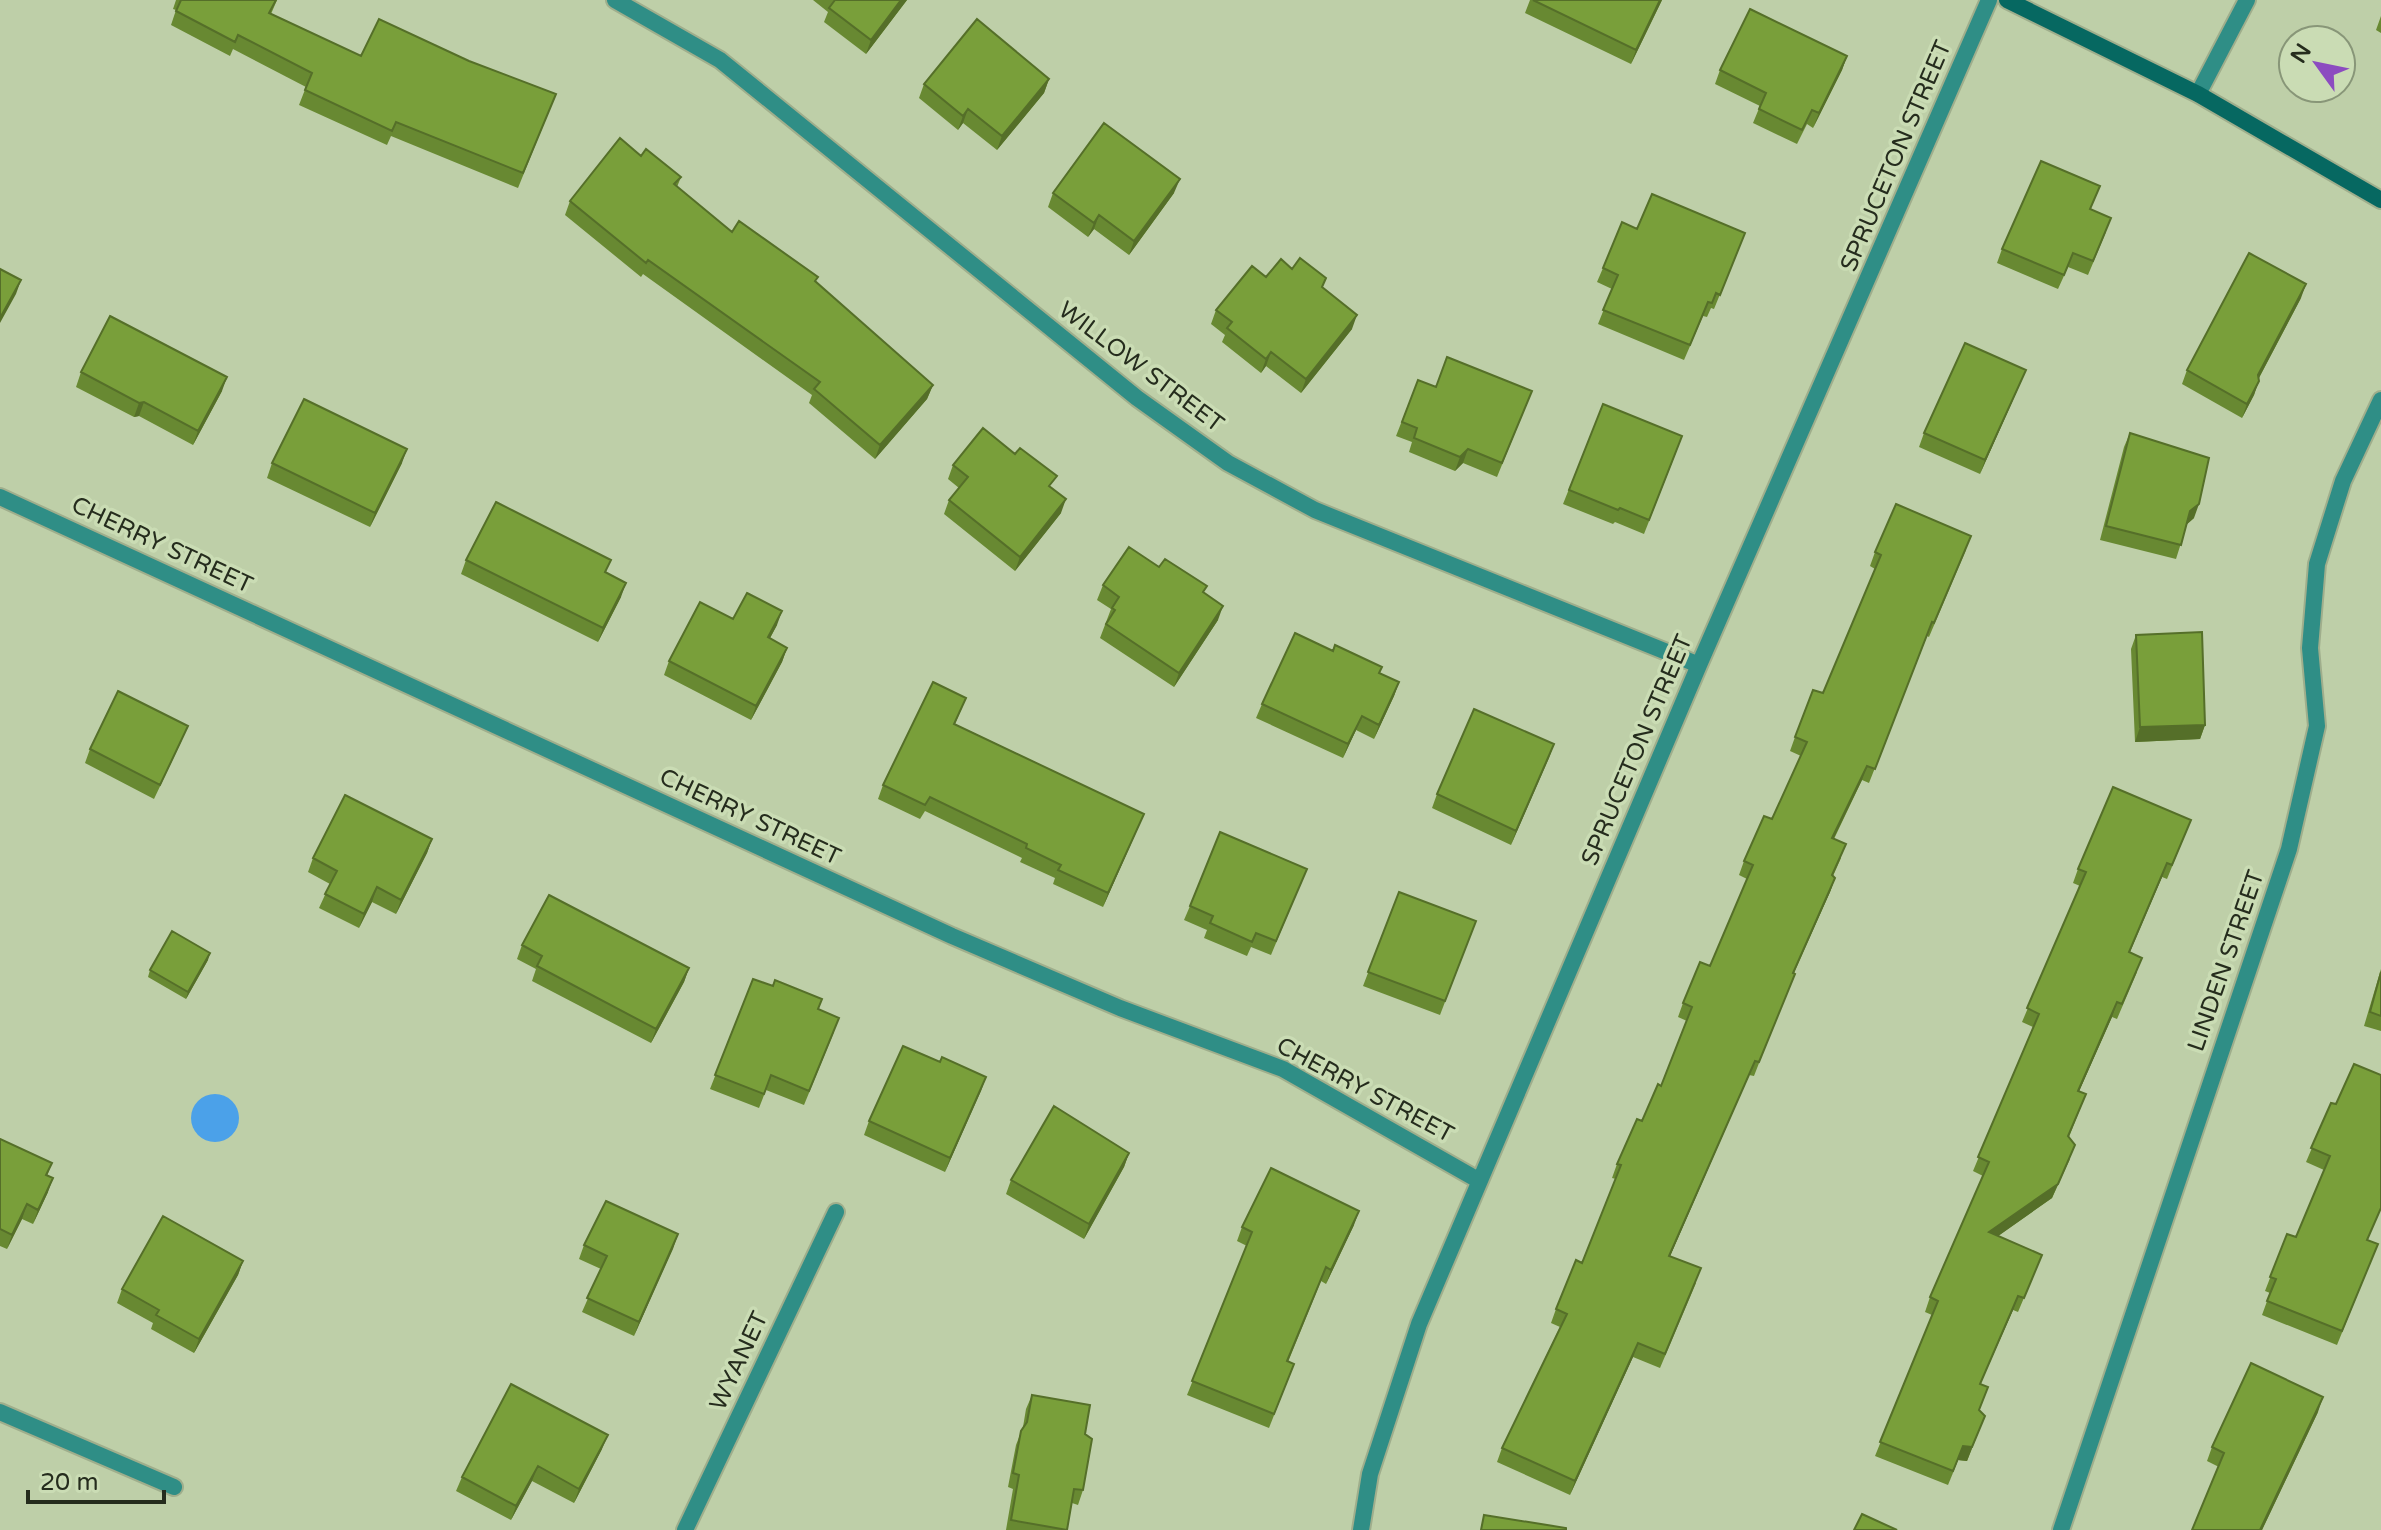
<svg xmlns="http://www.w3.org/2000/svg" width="2381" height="1530" font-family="'Varela Round',sans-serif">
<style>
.water{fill:#4ba1e9}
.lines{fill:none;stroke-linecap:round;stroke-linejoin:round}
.street-casing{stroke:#9fae8c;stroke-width:20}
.secondary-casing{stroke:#9fae8c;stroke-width:20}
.street{stroke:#2f8e86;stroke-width:16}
.secondary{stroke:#066861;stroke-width:16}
.wall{fill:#688932}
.shaded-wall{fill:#556f29}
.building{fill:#799f3a;stroke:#556f29;stroke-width:2}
.labels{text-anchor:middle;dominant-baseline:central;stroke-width:7;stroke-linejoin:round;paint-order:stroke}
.street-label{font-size:24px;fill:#252c1d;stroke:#cadcb4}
</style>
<rect width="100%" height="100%" fill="#becfa8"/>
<path class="water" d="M191 1118a24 24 0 1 1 48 0a24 24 0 1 1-48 0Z"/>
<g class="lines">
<defs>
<path id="street" d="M615,0l105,60 417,338 91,65 87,47 384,155
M2198,94l49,-94
M0,497l952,439 168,72 163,61 195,111
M0,1412l174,75
M685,1530l151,-318
M1361,1530l9,-56 49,-150 280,-659 290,-665
M2061,1530l228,-681 28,-123 -7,-78 7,-84 26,-83 38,-81"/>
<path id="secondary" d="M2007,0l191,94 183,106"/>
</defs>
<use href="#street" class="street-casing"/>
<use href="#secondary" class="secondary-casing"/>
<use href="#street" class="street"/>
<use href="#secondary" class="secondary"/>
</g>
<path class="wall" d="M176,0h101l-6,14 90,42 108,5 87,33 -38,94 -127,-52 -4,9 -88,-40 7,-18 -73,-38 -3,7 -59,-31 5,-15 -3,-1z
M813,0h94l-41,54 -42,-32 4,-10z
M1530,0h132l-31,64 -106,-51z
M2381,16v17l-5,-3z
M1847,56l-5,14 -29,58 -6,-4 -10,20 -44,-21 7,-17 -45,-22 5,-14z
M1049,79l-5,14 -47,57 -34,-27 -5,7 -39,-32 5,-14z
M641,156l40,21 -4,10 55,45 84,50 117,103 -6,14 -52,60 -66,-56 3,-8 -169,-121 -2,3 -76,-62 5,-14z
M1053,193h121l-45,62 -35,-26 -6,8 -40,-30z
M2091,209l15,23 -18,43 -20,-8 -10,22 -61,-26 5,-14z
M1637,229l108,4 -31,76 -3,-1 -4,9 -4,-1 -19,44 -86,-36 14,-35 -15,-7 6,-14z
M1292,269l30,18 30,42 -51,64 -35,-27 -5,7 -39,-31 3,-7 -14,-11 5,-14 50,-33z
M2301,298l-42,80 -5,17 -12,23 -60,-34 5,-14z
M81,372l141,19 -29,54 -54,-29 -5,1 -58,-30z
M1418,380l18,7 90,19 -29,71 -34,-14 -8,8 -46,-19 3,-10 -16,-6z
M2020,384l-40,90 -61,-27 5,-14z
M1603,404l74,46 -33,84 -29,-12 -2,2 -50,-20z
M2130,433l64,85 -7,6 -11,35 -76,-19 24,-93z
M272,463h130l-32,64 -103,-49z
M953,465l100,23 8,25 -46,58 -71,-57 5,-14 10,-12 -11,-9z
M1966,550l-37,87 -2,-1 -58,147 -7,-3 -28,59 7,19 -8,18 2,2 -5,14 -36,81 -40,103 -5,-1 -79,181 26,27 -36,85 -27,-11 -63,138 -73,-33 5,-14 58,-121 -9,-4 5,-14 26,-46 34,-84 -4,-1 5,-14 44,-78 26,-65 -9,-4 5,-14 27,-37 37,-87 -8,-4 5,-14 28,-42 29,-63 -11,-5 5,-14 28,-44 52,-124 -5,-3 5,-14z
M466,560l140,13 15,24 -23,45 -137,-68z
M1159,567l45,26 14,27 -44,67 -74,-49 11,-29 -14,-9 6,-15z
M733,619l44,6 -7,13 17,10 -5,14 -31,58 -87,-45 5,-14z
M2136,635l69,90 -5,14 -65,3 -4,-93z
M1379,673l20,9 -5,14 -20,43 -18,-9 -13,28 -87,-40 6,-14z
M966,698l-11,26 189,90 -41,93 -50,-23 2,-6 -35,-16 2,-4 -97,-47 -5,8 -42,-20 5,-14z
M182,740l-28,59 -69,-36 5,-14z
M1554,744l-43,101 -79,-37 5,-14z
M2191,820l-24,59 -5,-2 -33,75 8,20 -20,47 -5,-2 -33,74 7,3 -17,43 1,22 -18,39 -54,38 44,19 -24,57 -5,-2 -33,74 -1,27v19l-12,31 -9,-1 -10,25 -73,-29 57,-141 -7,-3 5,-15 53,-121 -10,-5 60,-144 -11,-5 58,-136 -7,-3 5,-14z
M432,839l-5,14 -31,61 -24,-12 -13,26 -40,-20 11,-24 -22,-12 5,-14z
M1301,883l-30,72 -20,-8 -4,9 -43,-18 3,-8 -23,-10 6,-14z
M1399,892l77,29 -36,94 -77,-29z
M522,945l167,23 -5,14 -33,61 -119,-62 4,-12 -19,-10z
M208,960l-22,39 -38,-22 2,-7z
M2381,969v62l-17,-5z
M753,979l65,30 16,23 -30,73 -38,-15 -7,18 -49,-19z
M940,1062l46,15 -41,95 -81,-37 5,-14z
M2331,1103l37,137 10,4 -41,101 -75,-30 8,-22 -5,-2 22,-57 9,3 28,-67 -18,-8z
M0,1139l52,24 -5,13 1,16 -15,32 -11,-5 -15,30 -7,-3z
M1129,1153l-5,14 -40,72 -78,-45 5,-14z
M1354,1225l-28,59 -5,-3 -33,81 6,2 -25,64 -82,-33 60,-149 -10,-5 5,-14z
M678,1234l-44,102 -52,-24 19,-43 -22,-10 5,-14z
M243,1261l-5,14 -44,78 -43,-24 2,-6 -36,-20 5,-14z
M1032,1395l53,39 -2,56 -5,15 -6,-2 -5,27h-61l7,-41 -5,-2 8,-42 7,-18 3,-18z
M2318,1412l-56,118h-70l27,-63 -12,-6 5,-14z
M602,1449l-28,54 -42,-22 -21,39 -55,-29 6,-14z"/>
<path class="shaded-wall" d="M901,0h6l-41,54 5,-14z
M1660,0h2l-31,64 5,-14z
M1847,56l-5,14 -29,58 6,-15z
M1049,79l-5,14 -47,57 5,-14z
M968,109l-5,14 -5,7 5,-14z
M1180,179l-6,14 -45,62 5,-14z
M1099,215l-5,14 -6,8 6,-14z
M21,280l-5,14 -16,29v-5z
M2306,284l-5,14 -48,91 5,-14z
M1357,315l-5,14 -51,64 5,-14z
M1271,352l-5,14 -5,7 5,-14z
M2026,370l-6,14 -40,90 5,-14z
M227,377l-5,14 -29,54 5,-14z
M2259,381l-5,14 -12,23 5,-14z
M933,385l-6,14 -52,60 5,-14z
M144,402l-5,14 -5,1 5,-14z
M407,449l-5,14 -32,64 5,-14z
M1468,449l-5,14 -8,8 5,-14z
M1066,499l-5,14 -46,58 5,-14z
M2199,504l-5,14 -9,8 5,-15z
M626,583l-5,14 -23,45 5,-14z
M1223,606l-5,14 -44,67 5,-14z
M782,611l-5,14 -14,26 5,-14z
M787,648l-5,14 -31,58 5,-14z
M1399,682l-5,14 -20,43 5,-14z
M1362,716l-6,14 -13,28 5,-14z
M2205,725l-5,14 -65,3 5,-15z
M1554,744l-5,14 -38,87 5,-14z
M1867,766l-5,14 -35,72 5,-14z
M1144,814l-6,14 -35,79 5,-14z
M432,839l-5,14 -31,61 5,-14z
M2167,863l-5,14 -38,89 5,-14z
M1835,878l-5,14 -43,95 6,-14z
M377,887l-5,15 -13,26 5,-14z
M210,953l-2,7 -22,39 2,-7z
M689,968l-5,14 -33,61 5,-14z
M2117,1002l-5,15 -39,88 5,-14z
M1755,1061l-6,14 -85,195 5,-14z
M986,1077l-5,14 -36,81 5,-14z
M2075,1145l-23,53 -68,48 5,-14z
M1129,1153l-5,14 -40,72 5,-15z
M53,1178l-5,14 -15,32 5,-14z
M27,1204l-5,15 -15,30 5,-14z
M1359,1211l-5,14 -28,59 5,-14z
M678,1234l-5,15 -39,87 5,-14z
M243,1261l-5,14 -44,78 5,-14z
M2018,1296l-5,14 -39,88 6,-14z
M1638,1343l-5,14 -63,138 5,-14z
M2323,1397l-5,15 -56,118h-2z
M1985,1416l-18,45 -9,-1 -10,25 15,-39z
M608,1435l-6,14 -28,54 5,-14z
M538,1466l-6,15 -21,39 5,-14z"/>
<path class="building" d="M181,0h95l-7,13 92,43 18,-37 90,42 87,33 -33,79 -127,-51 -4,9 -87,-41 7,-17 -74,-38 -3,7 -59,-31z
M835,0h66l-30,40 -42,-32z
M1533,0h127l-24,50z
M1750,9l97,47 -28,57 -7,-3 -10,20 -43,-21 7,-16 -46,-23z
M977,19l72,60 -47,57 -34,-27 -5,7 -39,-32z
M1104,123l76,56 -46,62 -35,-26 -5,8 -41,-30z
M620,138l21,18 5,-7 35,28 -7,7 58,48 7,-11 79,56 -3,4 118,104 -53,60 -66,-56 6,-7 -172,-122 -2,3 -76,-62z
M2041,161l59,25 -10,23 21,9 -18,43 -20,-8 -9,22 -62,-26z
M1652,194l93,39 -25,62 -4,-2 -4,10 -4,-1 -18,43 -87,-35 15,-35 -15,-7 19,-46 15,7z
M2249,253l57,31 -48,91 1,6 -12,23 -60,-34z
M1300,258l26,20 -4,9 35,28 -51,64 -35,-27 -5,7 -39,-31 5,-6 -16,-12 36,-44 14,11 15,-18 11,10z
M0,269l21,11 -21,38z
M110,316l117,61 -29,54 -54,-29 -5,1 -58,-31z
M1965,343l61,27 -41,90 -61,-27z
M1447,357l85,34 -30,72 -34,-14 -8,8 -46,-19 3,-10 -15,-6 16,-42 18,7z
M304,399l103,50 -32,64 -103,-50z
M1603,404l79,32 -33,84 -29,-12 -2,2 -49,-20z
M983,428l32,26 5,-6 37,28 -8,10 17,13 -46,58 -71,-57 19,-23 -15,-12z
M2130,433l79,25 -10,46 -9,7 -9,34 -75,-19z
M496,502l115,58 -6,12 21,11 -23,45 -137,-68z
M1896,504l75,32 -37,87 -2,-1 -57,147 -8,-3 -35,72 14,6 -14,31 3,3 -42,95 2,1 -36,88 -4,-1 -86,195 32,12 -36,86 -27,-11 -63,138 -73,-33 65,-134 -11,-5 20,-49 6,3 39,-98 -4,-1 20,-45 5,2 16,-37 3,2 31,-79 -9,-4 17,-41 10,4 43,-101 -9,-4 20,-45 8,3 35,-77 -12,-5 18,-47 10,3 58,-138 -6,-3z
M1129,547l30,20 6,-8 42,27 -4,6 20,14 -44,67 -73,-49 9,-14 -3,-2 7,-11 -16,-12z
M747,593l35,18 -14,26 19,11 -31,58 -87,-45 31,-59 33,17z
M2202,632l3,93 -65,2 -4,-92z
M1295,633l38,18 2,-6 47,22 -3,6 20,9 -20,43 -17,-9 -14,28 -86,-40z
M933,682l33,16 -12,26 190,90 -36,79 -50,-23 3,-5 -35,-17 1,-4 -97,-47 -5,8 -42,-20z
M118,691l70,35 -28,59 -70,-36z
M1474,709l80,35 -38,87 -79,-37z
M2113,787l78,33 -19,45 -5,-2 -38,89 13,6 -20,46 -5,-2 -39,89 8,3 -18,42 7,9 -17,39 -69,48 53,23 -18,43 -6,-2 -38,88 8,3 -9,23 6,6 -13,31 -9,-1 -10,25 -73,-29 58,-141 -8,-4 59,-135 -11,-5 61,-143 -12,-6 59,-136 -8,-3z
M345,795l87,44 -31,61 -24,-13 -13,27 -39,-20 12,-23 -24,-13z
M1220,832l87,37 -31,72 -20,-8 -4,9 -42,-19 3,-7 -23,-10z
M1399,892l77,29 -31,80 -77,-29z
M549,895l140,73 -33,61 -119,-63 5,-10 -20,-11z
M172,931l38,22 -22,39 -38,-22z
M2381,972v44l-11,-4z
M753,979l20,7 2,-6 47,19 -4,10 21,9 -30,73 -38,-16 -7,19 -49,-19z
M903,1046l37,16 2,-5 44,20 -36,81 -81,-37z
M2354,1064l27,11v133l-14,32 11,4 -36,87 -75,-30 9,-22 -6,-2 17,-43 9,3 34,-81 -19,-8 20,-45 5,1z
M1054,1106l75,47 -40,71 -78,-44z
M0,1139l52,24 -6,12 7,3 -15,32 -11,-6 -15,31 -12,-6z
M1271,1168l88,43 -28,59 -5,-3 -39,94 7,3 -20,50 -82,-33 60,-149 -10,-5z
M606,1201l72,33 -39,88 -52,-24 20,-42 -23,-11z
M163,1216l80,45 -44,78 -43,-24 3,-5 -37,-21z
M2251,1363l72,34 -63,133h-68l32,-77 -12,-6z
M511,1384l97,51 -29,54 -41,-23 -22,40 -54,-29z
M1032,1395l58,10 -5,29 7,5 -9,51 -9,-1 -7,41 -56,-10 8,-45 -6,-2 8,-42 6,-9z
M1862,1514l35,16h-43z
M1484,1515l82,13v2h-85z"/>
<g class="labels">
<g class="street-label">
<text transform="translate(1896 156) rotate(-67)">SPRUCETON STREET</text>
<text transform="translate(1141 367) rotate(37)">WILLOW STREET</text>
<text transform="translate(162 545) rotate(25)">CHERRY STREET</text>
<text transform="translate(1637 750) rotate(-67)">SPRUCETON STREET</text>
<text transform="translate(750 817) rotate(25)">CHERRY STREET</text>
<text transform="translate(2226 961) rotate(-71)">LINDEN STREET</text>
<text transform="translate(1365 1090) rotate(28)">CHERRY STREET</text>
<text transform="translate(739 1361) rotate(-65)">WYANET</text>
</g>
</g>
<g transform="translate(2317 64) rotate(303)"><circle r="38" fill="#cadcb4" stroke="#889678" stroke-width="2"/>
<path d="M0-6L14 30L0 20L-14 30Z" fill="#8c4bc0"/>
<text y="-12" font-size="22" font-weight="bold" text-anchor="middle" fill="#252c1d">N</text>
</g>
<path d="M28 1490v12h136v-12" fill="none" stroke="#252c1d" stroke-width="4"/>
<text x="40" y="1490" font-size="24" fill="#252c1d" stroke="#cadcb4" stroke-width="6" paint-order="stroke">20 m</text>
</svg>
